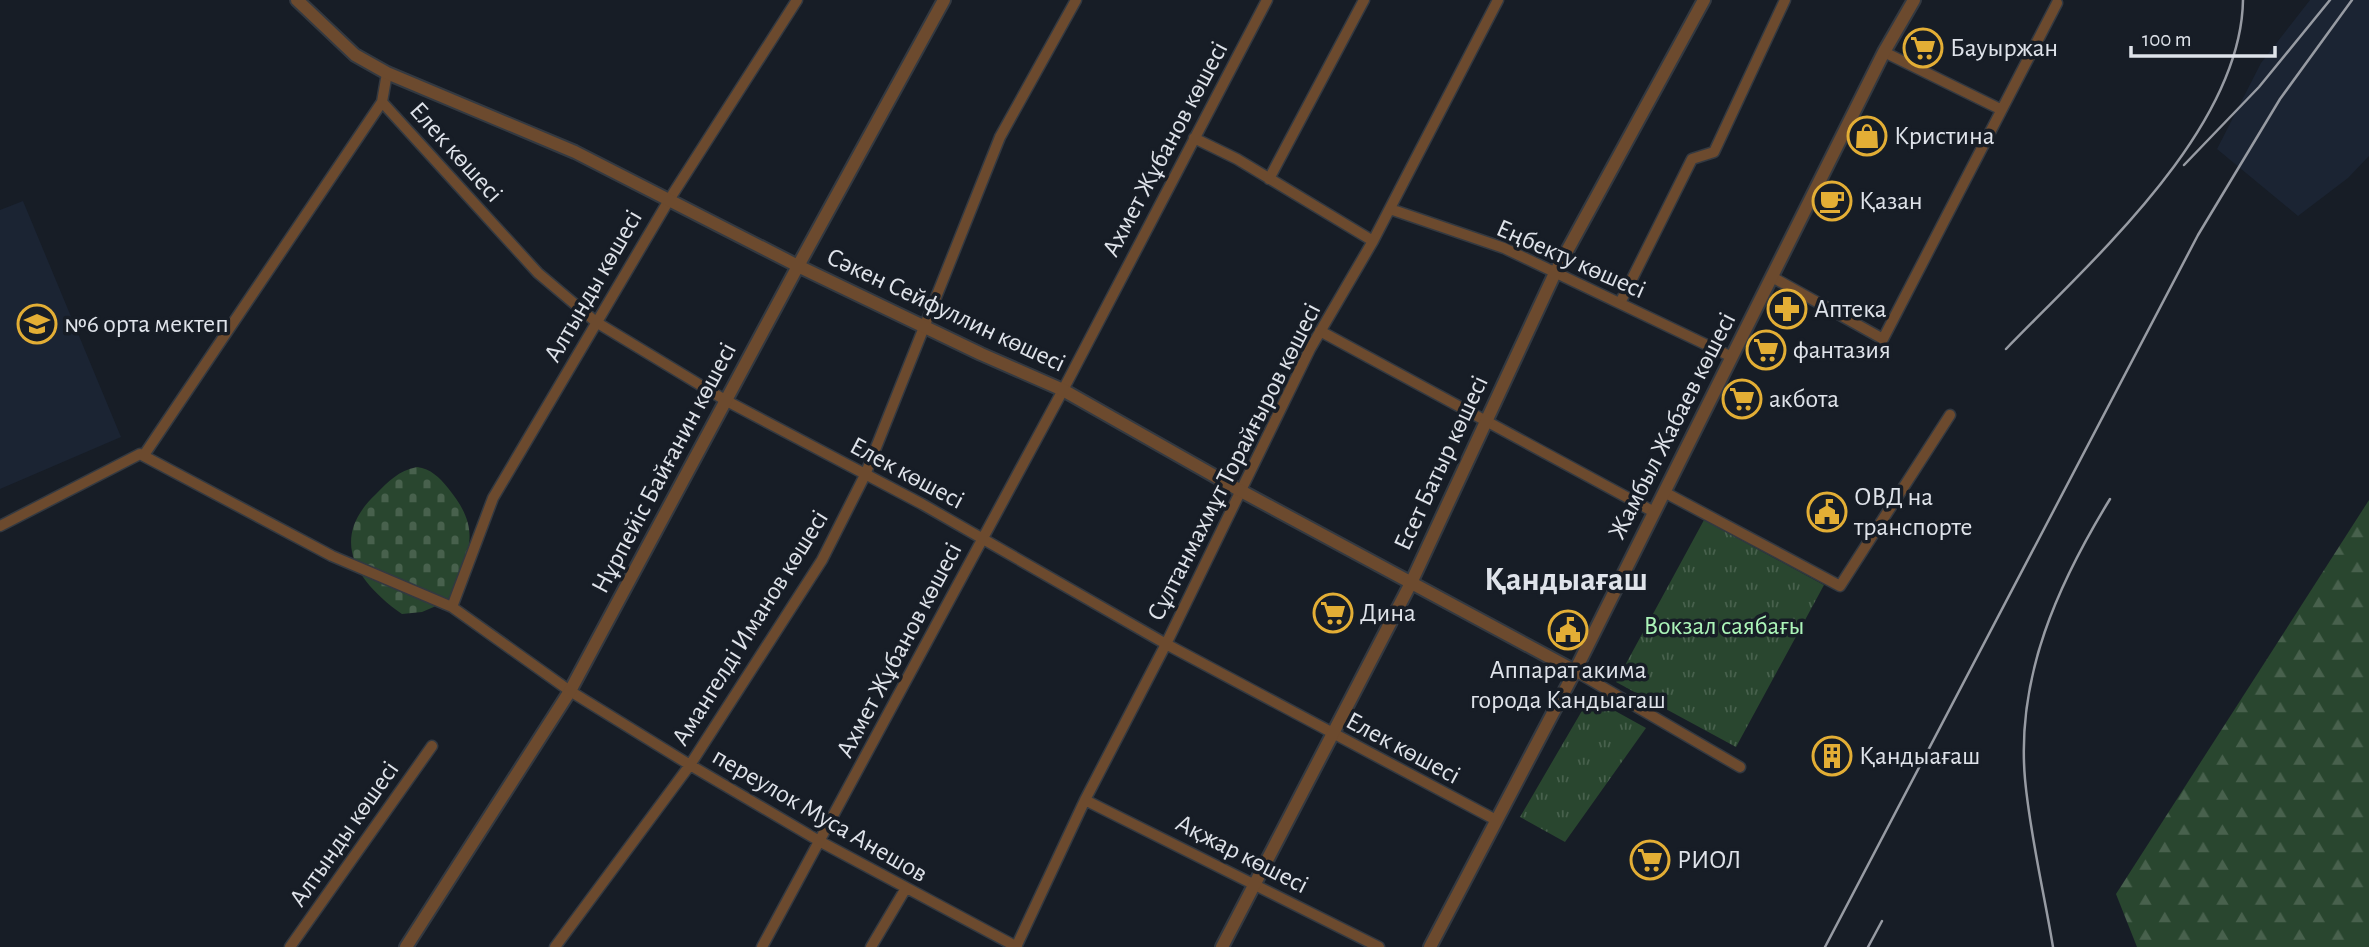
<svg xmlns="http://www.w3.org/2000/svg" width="2369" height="947" font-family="'Alegreya Sans',sans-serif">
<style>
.built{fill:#1b2433}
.forest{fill:url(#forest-firs)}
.cemetery{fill:url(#cemetery-stones)}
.park{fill:url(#park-tufts)}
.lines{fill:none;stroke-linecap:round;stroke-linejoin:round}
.minor-casing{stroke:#333941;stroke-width:13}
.tertiary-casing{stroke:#333941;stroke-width:16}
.minor{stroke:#6c4a2e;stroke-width:10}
.tertiary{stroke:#6c4a2e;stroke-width:12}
.rail{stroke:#979ba3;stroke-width:2.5}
.labels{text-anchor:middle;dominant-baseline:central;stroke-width:7;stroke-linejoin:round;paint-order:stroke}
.poi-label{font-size:26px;fill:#dfe3ea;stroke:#171d26;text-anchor:start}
.street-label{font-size:26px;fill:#dfe3ea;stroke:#171d26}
.park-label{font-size:26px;fill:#acf5b9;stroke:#171d26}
.district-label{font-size:33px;font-weight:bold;fill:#dfe3ea;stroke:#171d26}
</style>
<defs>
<pattern id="forest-firs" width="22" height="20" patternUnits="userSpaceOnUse" patternTransform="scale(1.75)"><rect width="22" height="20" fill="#29462f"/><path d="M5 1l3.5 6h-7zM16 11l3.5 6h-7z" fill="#48614d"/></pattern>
<pattern id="cemetery-stones" width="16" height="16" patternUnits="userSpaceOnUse" patternTransform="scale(1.75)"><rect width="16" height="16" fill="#29462f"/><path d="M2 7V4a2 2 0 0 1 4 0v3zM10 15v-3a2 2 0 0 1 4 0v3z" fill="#48614d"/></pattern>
<pattern id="park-tufts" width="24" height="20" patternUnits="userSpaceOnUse" patternTransform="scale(1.75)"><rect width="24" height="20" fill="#29462f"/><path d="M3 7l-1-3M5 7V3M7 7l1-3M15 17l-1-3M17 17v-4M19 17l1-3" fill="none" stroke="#48614d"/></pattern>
</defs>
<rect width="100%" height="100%" fill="#171d26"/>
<path class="built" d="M2310,0h59v156l-21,22 -50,38 -81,-67 44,-86z
M23,201l98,236 -121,52v-279z"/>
<path class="forest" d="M2369,500v447h-232l-21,-53z"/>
<path class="cemetery" d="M417,467c14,2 22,10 31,21 36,44 20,63 2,112l-28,12 -20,2c-44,-31 -75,-74 -26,-120 13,-13 22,-23 41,-27z"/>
<path class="park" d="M1704,520l120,65 -88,162 -120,-65z
M1590,697l56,31 -81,114 -45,-25z"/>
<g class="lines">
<defs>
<path id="minor" d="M1884,52l116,57
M387,73l-5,29 156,171 58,49 129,78 197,104 244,140 330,176
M1194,138l43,21 136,82
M1269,179l95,-179
M1390,209l114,39 228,109
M1772,277l111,62 174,-336
M1620,303l72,-144 22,-7 71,-152
M1320,331l334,181
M144,455l238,-353
M1664,492l176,94 110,-171
M0,526l140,-72 192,102 120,51 118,84 120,74 131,77 196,105
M452,607l41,-109 176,-298 128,-200
M1575,671l165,96
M1085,800l294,147
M290,947l142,-201
M555,947l135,-182 132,-205 43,-85 135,-338 76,-137
M762,947l301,-557 204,-390
M871,947l35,-59
M1016,947l69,-147 81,-156 144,-295 63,-108 125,-241"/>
<path id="tertiary" d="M297,0l58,55 32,18 188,79 223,114 183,88 82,36 178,101 334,180
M406,947l164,-256 228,-425 146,-266
M1222,947l189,-364 144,-310 149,-273
M1430,947l145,-276 309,-619 30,-52"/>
</defs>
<use href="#minor" class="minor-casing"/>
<use href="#tertiary" class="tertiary-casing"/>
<use href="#minor" class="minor"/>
<use href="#tertiary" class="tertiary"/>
<path class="rail" d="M2184,165l75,-78 71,-87
M2006,349c85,-88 235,-219 237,-349
M1825,947l373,-712 82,-136 72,-99
M1868,947l14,-26
M2053,947c-9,-55 -23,-112 -28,-168 -9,-103 33,-195 85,-280"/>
</g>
<defs>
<symbol id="supermarket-ring" viewBox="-11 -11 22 22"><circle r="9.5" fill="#171d26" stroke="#e3ae35" stroke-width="1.5"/><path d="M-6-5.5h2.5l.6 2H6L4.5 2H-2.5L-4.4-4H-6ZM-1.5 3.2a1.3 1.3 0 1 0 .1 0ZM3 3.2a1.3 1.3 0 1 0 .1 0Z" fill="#e3ae35"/></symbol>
<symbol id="shop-ring" viewBox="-11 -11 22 22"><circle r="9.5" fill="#171d26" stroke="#e3ae35" stroke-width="1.5"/><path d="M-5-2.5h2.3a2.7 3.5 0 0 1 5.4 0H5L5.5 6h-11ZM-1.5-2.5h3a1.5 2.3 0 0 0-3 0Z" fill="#e3ae35"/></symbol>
<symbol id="cafe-ring" viewBox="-11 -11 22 22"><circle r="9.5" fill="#171d26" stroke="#e3ae35" stroke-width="1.5"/><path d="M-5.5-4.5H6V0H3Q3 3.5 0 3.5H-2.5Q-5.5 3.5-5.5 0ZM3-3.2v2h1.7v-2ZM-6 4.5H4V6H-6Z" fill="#e3ae35"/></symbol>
<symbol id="pharmacy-ring" viewBox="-11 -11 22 22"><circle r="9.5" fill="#171d26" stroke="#e3ae35" stroke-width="1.5"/><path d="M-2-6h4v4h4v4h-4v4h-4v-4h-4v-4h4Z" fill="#e3ae35"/></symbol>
<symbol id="school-ring" viewBox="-11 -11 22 22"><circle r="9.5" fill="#171d26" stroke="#e3ae35" stroke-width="1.5"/><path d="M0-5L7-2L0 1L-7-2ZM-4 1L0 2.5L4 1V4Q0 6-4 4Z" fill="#e3ae35"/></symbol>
<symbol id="civic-ring" viewBox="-11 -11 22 22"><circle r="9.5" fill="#171d26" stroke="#e3ae35" stroke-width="1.5"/><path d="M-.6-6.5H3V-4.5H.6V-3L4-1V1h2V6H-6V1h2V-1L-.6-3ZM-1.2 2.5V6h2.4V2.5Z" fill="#e3ae35"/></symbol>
<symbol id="building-ring" viewBox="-11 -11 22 22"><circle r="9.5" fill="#171d26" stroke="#e3ae35" stroke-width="1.5"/><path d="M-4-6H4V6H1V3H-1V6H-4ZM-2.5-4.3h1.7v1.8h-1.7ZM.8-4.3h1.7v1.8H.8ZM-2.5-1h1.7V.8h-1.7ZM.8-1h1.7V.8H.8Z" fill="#e3ae35"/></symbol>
</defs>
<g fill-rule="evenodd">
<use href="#supermarket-ring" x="1901" y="26" width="44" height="44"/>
<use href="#shop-ring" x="1845" y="114" width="44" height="44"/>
<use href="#cafe-ring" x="1810" y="179" width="44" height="44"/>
<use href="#pharmacy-ring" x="1765" y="287" width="44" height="44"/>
<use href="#school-ring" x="15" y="302" width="44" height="44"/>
<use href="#supermarket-ring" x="1744" y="328" width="44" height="44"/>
<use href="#supermarket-ring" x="1720" y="377" width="44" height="44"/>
<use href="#civic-ring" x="1805" y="490" width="44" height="44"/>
<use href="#supermarket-ring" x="1311" y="591" width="44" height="44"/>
<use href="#civic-ring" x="1546" y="608" width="44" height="44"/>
<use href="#building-ring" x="1810" y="734" width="44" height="44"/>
<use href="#supermarket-ring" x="1628" y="838" width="44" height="44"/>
</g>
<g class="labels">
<g class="poi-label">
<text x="1950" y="48">Бауыржан</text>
<text x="1894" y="136">Кристина</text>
<text x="1859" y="201">Қазан</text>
<text x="1814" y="309">Аптека</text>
<text x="64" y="324">№6 орта мектеп</text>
<text x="1793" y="350">фантазия</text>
<text x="1769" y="399">акбота</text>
<text x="1854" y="497">ОВД на<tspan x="1854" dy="30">транспорте</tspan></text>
<text x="1360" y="613">Дина</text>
<text x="1568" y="670" text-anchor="middle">Аппарат акима<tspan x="1568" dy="30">города Кандыагаш</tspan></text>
<text x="1859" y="756">Қандыағаш</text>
<text x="1677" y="860">РИОЛ</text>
</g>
<g class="street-label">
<text transform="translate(1165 149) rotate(-62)">Ахмет Жұбанов көшесі</text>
<text transform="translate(456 152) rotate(48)">Елек көшесі</text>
<text transform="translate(1571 259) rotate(24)">Еңбекту көшесі</text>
<text transform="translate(593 286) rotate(-60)">Алтынды көшесі</text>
<text transform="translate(946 310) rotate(25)">Сәкен Сейфуллин көшесі</text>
<text transform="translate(1672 426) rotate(-63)">Жамбыл Жабаев көшесі</text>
<text transform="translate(1234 462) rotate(-63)">Сұлтанмахмұт Торайғыров көшесі</text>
<text transform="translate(1441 463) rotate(-65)">Есет Батыр көшесі</text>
<text transform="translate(664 468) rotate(-62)">Нұрпейіс Байғанин көшесі</text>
<text transform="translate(907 473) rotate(28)">Елек көшесі</text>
<text transform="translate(750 628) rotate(-58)">Амангелді Иманов көшесі</text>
<text transform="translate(899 650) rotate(-62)">Ахмет Жұбанов көшесі</text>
<text transform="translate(1403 748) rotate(28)">Елек көшесі</text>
<text transform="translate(820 815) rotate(30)">переулок Муса Анешов</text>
<text transform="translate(344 834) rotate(-55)">Алтынды көшесі</text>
<text transform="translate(1242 854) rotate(27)">Ақжар көшесі</text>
</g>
<g class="park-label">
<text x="1724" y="626">Вокзал саябағы</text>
</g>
<g class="district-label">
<text x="1566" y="580">Қандыағаш</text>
</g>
</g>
<path d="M2131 46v10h144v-10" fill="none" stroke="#dfe3ea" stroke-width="3.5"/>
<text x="2142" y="46" font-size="21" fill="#dfe3ea" stroke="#171d26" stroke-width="5" paint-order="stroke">100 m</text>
</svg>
